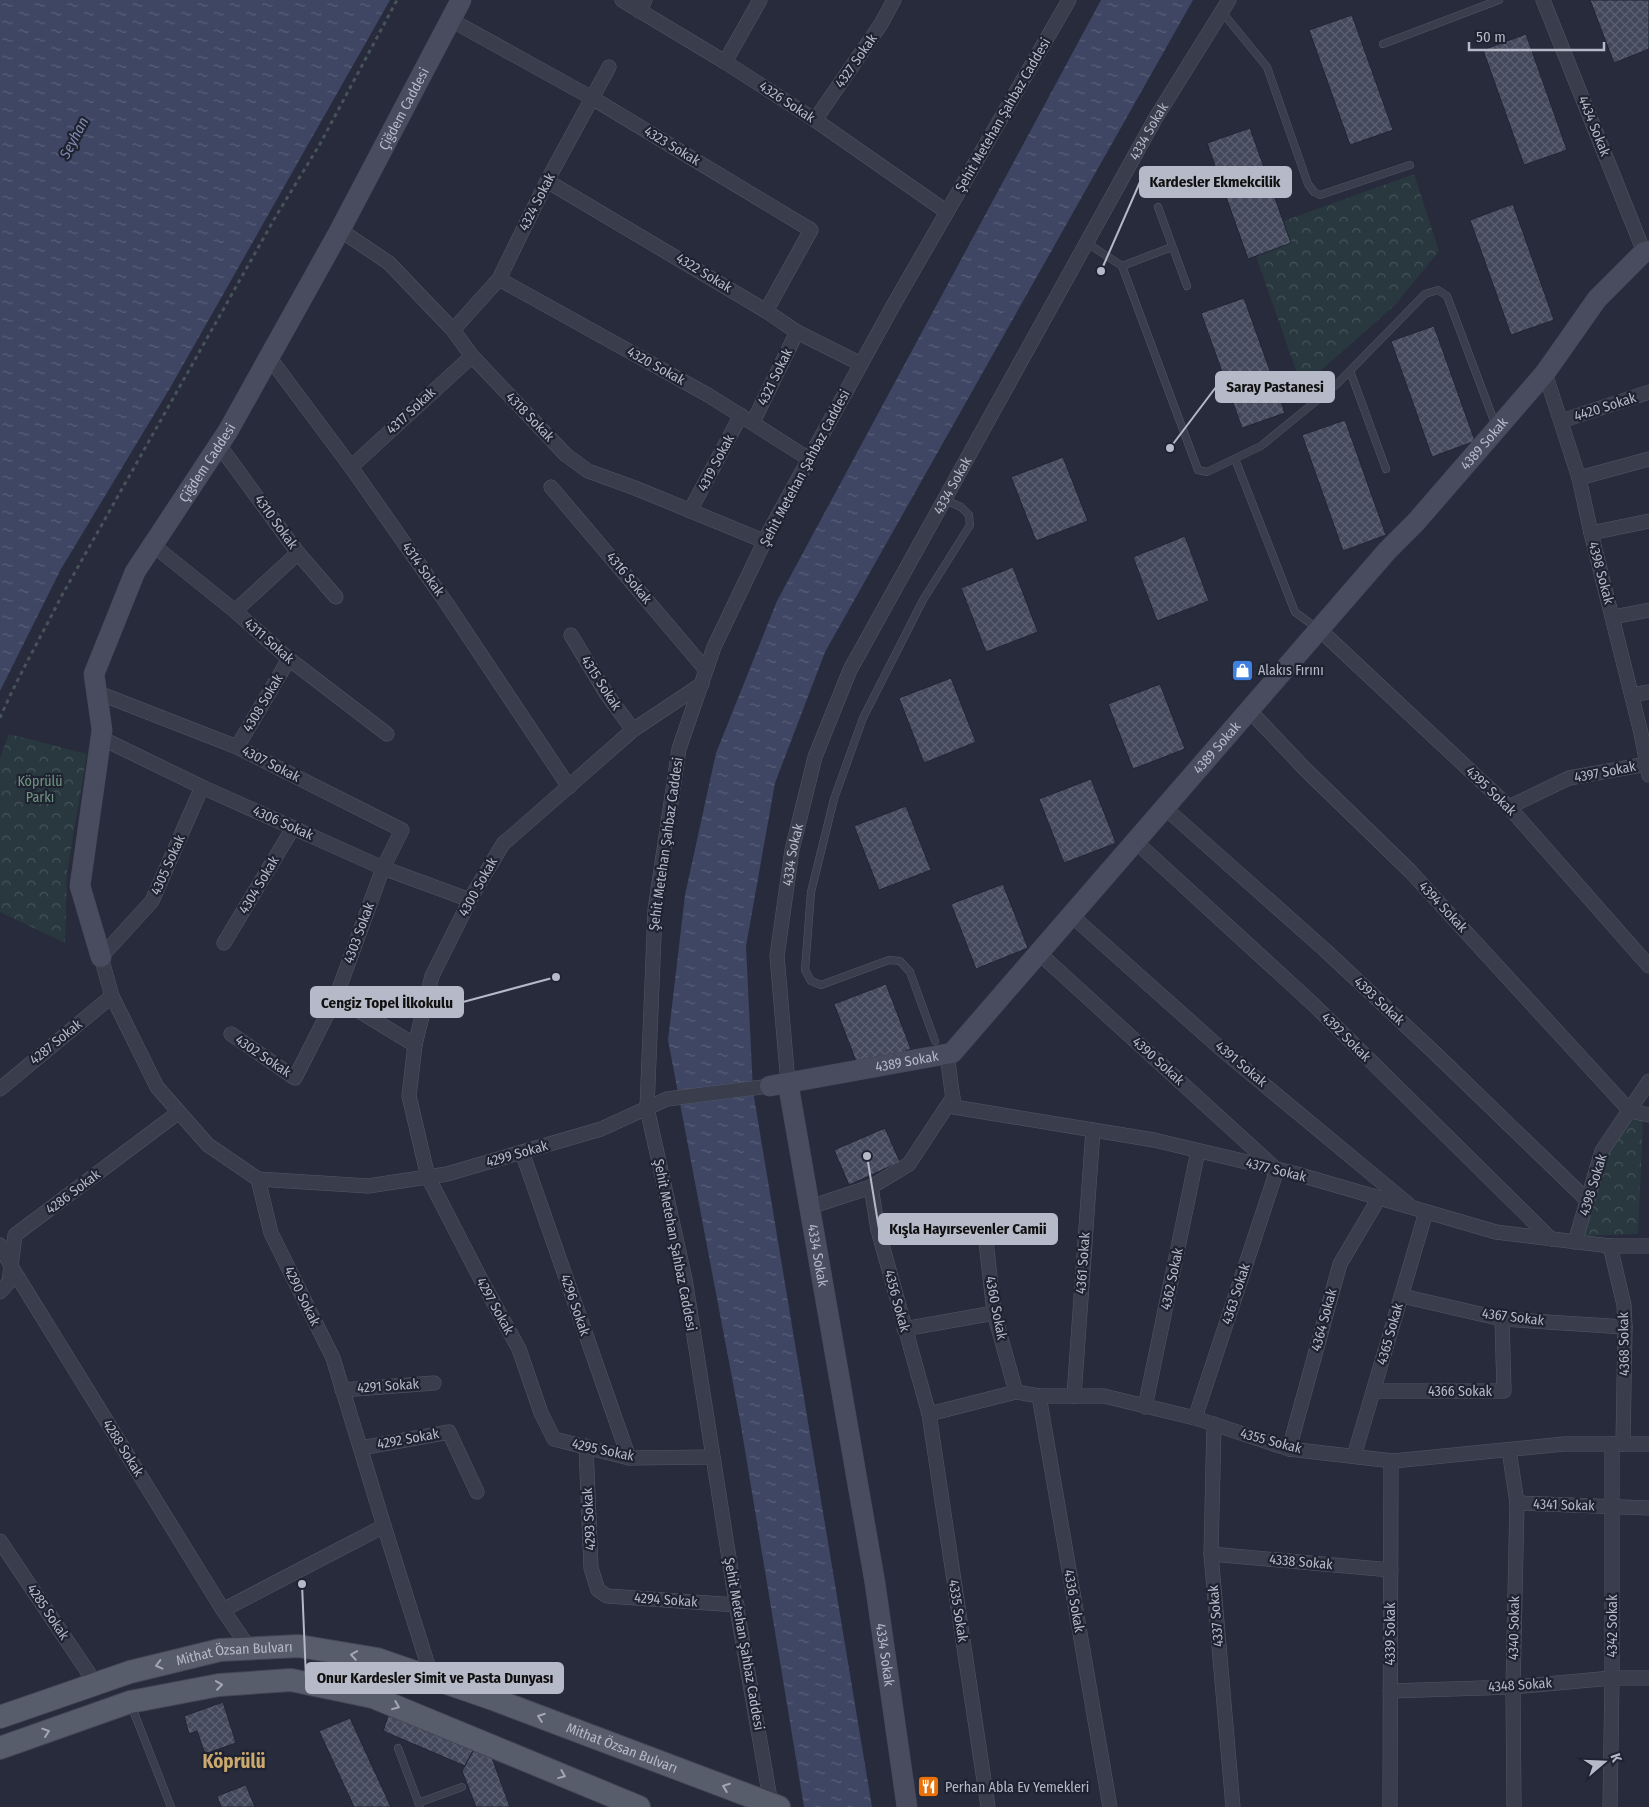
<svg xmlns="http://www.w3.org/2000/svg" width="1649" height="1807" font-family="'Fira Sans Condensed',sans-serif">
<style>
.park{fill:url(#park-crowns)}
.water{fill:url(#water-ripples)}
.building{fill:url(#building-cross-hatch);stroke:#212533}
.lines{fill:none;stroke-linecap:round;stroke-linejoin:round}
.lane-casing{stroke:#525664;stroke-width:8}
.street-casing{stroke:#525664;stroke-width:15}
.secondary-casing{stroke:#434755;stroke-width:21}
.primary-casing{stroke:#434755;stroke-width:24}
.path{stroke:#46535a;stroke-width:3;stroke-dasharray:4 4;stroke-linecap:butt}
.lane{stroke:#3a3e4c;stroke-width:7}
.street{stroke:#3a3e4c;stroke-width:14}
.secondary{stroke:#494c5f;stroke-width:20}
.primary{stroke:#585d6c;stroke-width:22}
.oneway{stroke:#a3a7b5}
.labels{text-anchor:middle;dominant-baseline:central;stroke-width:4.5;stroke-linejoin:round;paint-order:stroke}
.street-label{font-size:14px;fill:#b6b9c7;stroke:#1f2331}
.poi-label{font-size:14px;fill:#b6b9c7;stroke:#1f2331;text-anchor:start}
.park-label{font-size:14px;fill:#709680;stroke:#1f2331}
.water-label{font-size:15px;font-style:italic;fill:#818aac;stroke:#1f2331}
.district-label{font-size:19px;font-weight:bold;fill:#cba96e;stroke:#1f2331}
.leader{fill:none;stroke:#b6b9c7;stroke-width:2}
.callout-dot{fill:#b6b9c7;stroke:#1f2331;stroke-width:2}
.callout{fill:#b6b9c7;stroke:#b6b9c7;stroke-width:2}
.callout-label{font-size:15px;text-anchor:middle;font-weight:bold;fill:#111}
</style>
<defs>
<pattern id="park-crowns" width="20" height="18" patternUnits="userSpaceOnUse" patternTransform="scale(1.25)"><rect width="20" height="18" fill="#29383e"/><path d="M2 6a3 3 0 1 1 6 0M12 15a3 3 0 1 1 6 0" fill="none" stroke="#465358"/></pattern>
<pattern id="water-ripples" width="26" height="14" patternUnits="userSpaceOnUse" patternTransform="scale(1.25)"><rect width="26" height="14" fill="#3e4663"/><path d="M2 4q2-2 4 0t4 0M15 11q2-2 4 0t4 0" fill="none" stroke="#585f78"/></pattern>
<pattern id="building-cross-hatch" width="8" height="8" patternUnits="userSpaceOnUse" patternTransform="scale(1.25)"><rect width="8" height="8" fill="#43495b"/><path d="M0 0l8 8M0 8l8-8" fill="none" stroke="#5c6171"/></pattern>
</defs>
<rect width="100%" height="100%" fill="#272b3c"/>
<path class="park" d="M1414,174l25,77 -44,54 -93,82 -54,-153z
M9,734l78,20 -20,118 -2,71 -65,-31v-154z
M1628,1115l15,5 -5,114 -61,2 25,-85z"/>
<path class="water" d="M0,0h390l-220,388 -109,181 -61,122z
M1101,0h92l-368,652 -50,131 -29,163 7,145 119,716h-68l-64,-387 -72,-380 17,-145 31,-142 61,-152z"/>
<path class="building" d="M1590,0h59v49l-35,14z
M1352,15l41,115 -43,15 -41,-115z
M1526,34l41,116 -43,15 -41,-115z
M1250,128l41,115 -43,16 -41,-116z
M1513,204l41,116 -43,15 -41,-115z
M1244,298l41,115 -43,15 -41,-115z
M1434,326l41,115 -43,16 -41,-116z
M1345,420l41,115 -43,16 -41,-116z
M1063,457l25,64 -52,20 -25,-64z
M1185,536l24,65 -52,20 -24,-64z
M1013,567l25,65 -52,20 -25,-64z
M951,678l25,64 -52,21 -25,-65z
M1160,684l25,65 -52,20 -25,-65z
M1091,779l25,64 -52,20 -25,-64z
M906,806l25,64 -52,20 -25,-64z
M1003,884l25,64 -52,21 -25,-65z
M886,984l25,65 -52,20 -25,-65z
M885,1128l15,34 -51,23 -15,-35z
M223,1702l13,41 -31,11 -8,-23 -8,3 -5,-18z
M389,1713l85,36 -9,17 -82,-35z
M350,1718l41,89h-37l-35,-76z
M474,1749l18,9 18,49h-34l-14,-36z
M246,1785l9,22h-34l-4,-11z"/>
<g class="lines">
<defs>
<path id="lane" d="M1222,12l45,55 41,117 6,8 6,3 90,-30
M1383,44l116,-44
M1158,207l29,79
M1087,243l35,23 76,204 9,2 54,-26 76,-62 88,-90 13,-4 9,6 49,130
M1122,266l50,-19
M1350,371l36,98
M1235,459l60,153 23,17
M935,1041l-25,-69 -10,-11 -11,-1 -68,25 -10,-4 -6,-11 6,-78 23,-93 29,-81 60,-118 47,-75 -1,-10 -8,-8 -16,-7
M131,1705l40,102
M398,1748l22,59
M418,1803l44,-16"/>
<g id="street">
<path d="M622,0l103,62 90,58 132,92"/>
<path d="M1543,0l101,252"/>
<path d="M639,11l6,-11"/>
<path d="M451,20l141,78 219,132 -45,81"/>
<path d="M725,62l35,-62"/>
<path d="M815,120l66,-96 13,-24"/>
<path d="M547,181l219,130 31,21 64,32"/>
<path d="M340,230l49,33 64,67 19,26 94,99 22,16 47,17 129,53"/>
<path d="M499,279l209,116 101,64"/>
<path d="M453,330l46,-51 48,-98 62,-114"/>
<path d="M269,357l82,110 96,137 122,183"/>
<path d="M1545,373l34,105 12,55 50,200 8,42"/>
<path d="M1561,421l88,-29"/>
<path d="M753,422l44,-90"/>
<path d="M219,445l79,108 38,44"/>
<path d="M351,467l121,-111"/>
<path d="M1579,478l70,-19"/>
<path d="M551,487l155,183"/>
<path d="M690,511l51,-96"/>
<path d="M1591,533l58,-12"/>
<path d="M153,545l82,66 54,48 98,75"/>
<path d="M235,611l63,-58"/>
<path d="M1613,617l36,-7"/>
<path d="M1319,629l190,178 140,159"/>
<path d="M571,635l35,58 27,37"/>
<path d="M702,684l-69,46 -130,114 -30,50 -41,82 -17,69 -6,51 19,81 50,97 41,75 22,64 13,26 75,19 83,-1"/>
<path d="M96,692l141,55 165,83 -19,38 -47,129 -41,81 -64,-44"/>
<path d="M1632,695l17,-3"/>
<path d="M1249,710l57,60 104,101 220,240 19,4"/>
<path d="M101,738l101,49 181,81 87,32"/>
<path d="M237,747l52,-88"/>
<path d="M202,787l-50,114 -51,56 11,39 45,91 51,58 50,34 13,54 62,125 51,168 48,152"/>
<path d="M1164,807l161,143 113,106 150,145"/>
<path d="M1509,807l60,-29 78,-14"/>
<path d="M1135,841l179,164 237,234"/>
<path d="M1071,915l149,133 188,156"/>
<path d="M224,943l69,-115"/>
<path d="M1039,953l238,217 -82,248"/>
<path d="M336,997l79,48"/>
<path d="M947,1054l7,53 200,33 143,34 199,58 114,14h39"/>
<path id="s1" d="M788,1083l-11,-127 15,-106 23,-93 35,-87 305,-551 74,-119"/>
<path d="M0,1089l112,-93"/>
<path d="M522,1152l107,306"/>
<path d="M258,1179l110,7 79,-12 154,-45 66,-30 103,-13"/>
<path d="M871,1187l7,43 51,184 59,393"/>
<path d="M810,1207l61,-20 38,-23 44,-67"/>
<path d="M878,1230l106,-7 10,90 22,79"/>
<path d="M1575,1242l27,-91 47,-70"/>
<path d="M0,1245l11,21 212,344 26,38"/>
<path d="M1610,1246l14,59 1,22 -2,117"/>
<path d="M0,1292l9,-10 6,-47 164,-123"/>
<path d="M1402,1296l100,23 123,8"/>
<path d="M904,1329l90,-16"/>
<path d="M342,1390l92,-7"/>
<path d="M1374,1391h130l-2,-72"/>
<path d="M1039,1396l71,411"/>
<path d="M1074,1396l19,-266"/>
<path d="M1145,1407l53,-256"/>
<path d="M929,1414l87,-22 23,4h65l91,22 94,31 104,12 171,-17h85"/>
<path d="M1214,1424l-3,130 22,253"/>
<path d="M586,1446l5,122 7,22 9,6 130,9"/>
<path d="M361,1448l88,-16 28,60"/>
<path d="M1289,1449l51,-185 39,-66"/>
<path d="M1509,1450l8,53 -4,184 1,120"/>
<path d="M1354,1456l72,-244"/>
<path d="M1517,1503l132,5"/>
<path d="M0,1541l96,143"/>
<path d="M1211,1554l180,16"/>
<path d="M223,1610l161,-84"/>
<path d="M1390,1691l123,-4 99,-9h37"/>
<path d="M771,1804l-33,-189 -53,-336 -38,-171 8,-198 24,-161 35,-102 56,-117 124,-226 175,-304"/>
<path d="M1390,1807l1,-346"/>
<path d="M1610,1807l2,-129v-234"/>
</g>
<g id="secondary">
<path id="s2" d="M101,957l-21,-71 22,-156 -8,-56 41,-102 93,-141 112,-201 121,-230"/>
<path id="s3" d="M788,1083l87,500 32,224"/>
<path id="s4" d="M770,1086l182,-33 435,-502 29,-29 129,-149 52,-74 47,-47 5,-1"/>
</g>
<g id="primary">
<path id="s5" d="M0,1717l130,-45 90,-22 79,-4 78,13 116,40 286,108"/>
<path d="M0,1748l130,-46 89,-17 72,-5 82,17 266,110"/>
</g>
</defs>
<use href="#lane" class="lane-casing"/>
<use href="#street" class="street-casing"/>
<use href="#secondary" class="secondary-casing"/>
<use href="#primary" class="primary-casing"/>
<path class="path" d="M0,718c18,-42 41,-81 61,-121l215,-381 44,-72 77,-144"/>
<use href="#lane" class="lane"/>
<use href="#street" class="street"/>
<use href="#secondary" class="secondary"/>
<use href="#primary" class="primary"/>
</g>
<defs><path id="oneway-chevron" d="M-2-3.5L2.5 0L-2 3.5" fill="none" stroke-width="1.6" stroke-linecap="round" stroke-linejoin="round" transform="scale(1.25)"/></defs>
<g class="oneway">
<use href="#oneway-chevron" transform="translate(354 1655) rotate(-171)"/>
<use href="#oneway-chevron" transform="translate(159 1665) rotate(166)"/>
<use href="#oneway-chevron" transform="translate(219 1685) rotate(-8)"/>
<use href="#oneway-chevron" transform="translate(396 1706) rotate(22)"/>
<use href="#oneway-chevron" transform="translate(541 1717) rotate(-160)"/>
<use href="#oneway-chevron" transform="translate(46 1732) rotate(-19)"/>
<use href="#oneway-chevron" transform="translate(562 1775) rotate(22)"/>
<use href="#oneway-chevron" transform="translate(726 1787) rotate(-159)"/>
</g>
<defs>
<symbol id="shop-square" viewBox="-11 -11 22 22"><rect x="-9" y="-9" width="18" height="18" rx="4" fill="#3f7fe0" stroke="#1f2331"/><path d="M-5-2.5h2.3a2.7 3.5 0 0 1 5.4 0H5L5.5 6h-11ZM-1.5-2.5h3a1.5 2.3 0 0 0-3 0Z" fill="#fff"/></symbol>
<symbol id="restaurant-square" viewBox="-11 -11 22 22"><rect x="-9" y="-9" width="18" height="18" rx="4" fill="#e8710a" stroke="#1f2331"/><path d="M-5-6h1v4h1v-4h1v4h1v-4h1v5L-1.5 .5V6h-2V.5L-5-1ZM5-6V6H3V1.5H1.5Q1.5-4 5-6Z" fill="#fff"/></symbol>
</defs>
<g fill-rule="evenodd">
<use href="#shop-square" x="1230" y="658" width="25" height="25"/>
<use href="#restaurant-square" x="916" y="1774" width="25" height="25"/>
</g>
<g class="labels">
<g class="street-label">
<text transform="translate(856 61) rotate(-55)">4327 Sokak</text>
<text transform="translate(787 102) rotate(33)">4326 Sokak</text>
<text stroke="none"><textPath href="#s2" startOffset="934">Çiğdem Caddesi</textPath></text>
<text transform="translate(1003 115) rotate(-60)">Şehit Metehan Şahbaz Caddesi</text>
<text transform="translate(1594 126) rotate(68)">4434 Sokak</text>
<text stroke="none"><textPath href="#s1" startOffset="1040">4334 Sokak</textPath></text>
<text transform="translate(672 146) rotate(31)">4323 Sokak</text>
<text transform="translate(537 202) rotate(-63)">4324 Sokak</text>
<text transform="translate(704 273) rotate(31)">4322 Sokak</text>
<text transform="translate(656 366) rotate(29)">4320 Sokak</text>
<text transform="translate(775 377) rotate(-64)">4321 Sokak</text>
<text transform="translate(1605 407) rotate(-18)">4420 Sokak</text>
<text transform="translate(411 411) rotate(-43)">4317 Sokak</text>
<text transform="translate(530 417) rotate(46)">4318 Sokak</text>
<text stroke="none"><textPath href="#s4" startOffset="994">4389 Sokak</textPath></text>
<text stroke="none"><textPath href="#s2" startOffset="529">Çiğdem Caddesi</textPath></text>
<text transform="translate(716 463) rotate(-62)">4319 Sokak</text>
<text transform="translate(805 468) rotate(-62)">Şehit Metehan Şahbaz Caddesi</text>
<text stroke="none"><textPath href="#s1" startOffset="635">4334 Sokak</textPath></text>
<text transform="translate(276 522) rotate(54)">4310 Sokak</text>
<text transform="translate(423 569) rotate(55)">4314 Sokak</text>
<text transform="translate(1601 573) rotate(75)">4398 Sokak</text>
<text transform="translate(629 578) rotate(50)">4316 Sokak</text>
<text transform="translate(269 641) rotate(41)">4311 Sokak</text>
<text transform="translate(601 683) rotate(57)">4315 Sokak</text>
<text transform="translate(263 703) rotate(-59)">4308 Sokak</text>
<text stroke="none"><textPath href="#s4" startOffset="589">4389 Sokak</textPath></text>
<text transform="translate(271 764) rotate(27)">4307 Sokak</text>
<text transform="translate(1605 772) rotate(-11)">4397 Sokak</text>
<text transform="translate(1491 791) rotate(44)">4395 Sokak</text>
<text transform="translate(283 823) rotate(24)">4306 Sokak</text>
<text transform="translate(666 844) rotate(-82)">Şehit Metehan Şahbaz Caddesi</text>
<text stroke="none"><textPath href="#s1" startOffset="230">4334 Sokak</textPath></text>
<text transform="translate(168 865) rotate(-66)">4305 Sokak</text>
<text transform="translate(259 885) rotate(-59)">4304 Sokak</text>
<text transform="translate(478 887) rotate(-61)">4300 Sokak</text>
<text transform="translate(1443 907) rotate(47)">4394 Sokak</text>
<text transform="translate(359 933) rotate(-70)">4303 Sokak</text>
<text transform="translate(1379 1001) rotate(43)">4393 Sokak</text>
<text transform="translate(1346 1037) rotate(45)">4392 Sokak</text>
<text transform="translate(56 1042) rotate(-39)">4287 Sokak</text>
<text transform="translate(263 1056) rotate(34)">4302 Sokak</text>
<text stroke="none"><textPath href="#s4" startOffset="139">4389 Sokak</textPath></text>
<text transform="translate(1158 1061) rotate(42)">4390 Sokak</text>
<text transform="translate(1241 1064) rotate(40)">4391 Sokak</text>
<text transform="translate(517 1154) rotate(-16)">4299 Sokak</text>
<text transform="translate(1276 1170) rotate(14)">4377 Sokak</text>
<text transform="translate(1593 1185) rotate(-73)">4398 Sokak</text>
<text transform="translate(73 1192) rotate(-37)">4286 Sokak</text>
<text transform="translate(675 1245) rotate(79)">Şehit Metehan Şahbaz Caddesi</text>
<text stroke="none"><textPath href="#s3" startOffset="175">4334 Sokak</textPath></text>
<text transform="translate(1083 1263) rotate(-86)">4361 Sokak</text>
<text transform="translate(1172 1279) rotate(-78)">4362 Sokak</text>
<text transform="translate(1236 1294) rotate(-72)">4363 Sokak</text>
<text transform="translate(302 1296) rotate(64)">4290 Sokak</text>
<text transform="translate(897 1301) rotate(75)">4356 Sokak</text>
<text transform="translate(575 1305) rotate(71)">4296 Sokak</text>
<text transform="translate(495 1306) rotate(61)">4297 Sokak</text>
<text transform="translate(996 1308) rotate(79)">4360 Sokak</text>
<text transform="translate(1513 1317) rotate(7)">4367 Sokak</text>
<text transform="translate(1324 1320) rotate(-75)">4364 Sokak</text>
<text transform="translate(1390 1334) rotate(-74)">4365 Sokak</text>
<text transform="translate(1624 1344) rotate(-91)">4368 Sokak</text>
<text transform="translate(388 1386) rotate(-4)">4291 Sokak</text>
<text x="1460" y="1391">4366 Sokak</text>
<text transform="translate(408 1439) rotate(-10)">4292 Sokak</text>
<text transform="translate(1271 1441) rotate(15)">4355 Sokak</text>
<text transform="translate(123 1448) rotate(58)">4288 Sokak</text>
<text transform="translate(603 1450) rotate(12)">4295 Sokak</text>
<text transform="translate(1564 1505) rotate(2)">4341 Sokak</text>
<text transform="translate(589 1519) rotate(-93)">4293 Sokak</text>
<text transform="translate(1301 1562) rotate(5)">4338 Sokak</text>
<text transform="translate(666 1600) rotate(4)">4294 Sokak</text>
<text transform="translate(1074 1601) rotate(80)">4336 Sokak</text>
<text transform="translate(958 1611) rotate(81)">4335 Sokak</text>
<text transform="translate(48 1612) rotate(56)">4285 Sokak</text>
<text transform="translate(1216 1616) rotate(-95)">4337 Sokak</text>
<text transform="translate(1612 1626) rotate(-90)">4342 Sokak</text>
<text transform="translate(1514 1628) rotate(-89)">4340 Sokak</text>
<text transform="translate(1390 1634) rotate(-90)">4339 Sokak</text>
<text transform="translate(744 1644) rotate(80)">Şehit Metehan Şahbaz Caddesi</text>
<text stroke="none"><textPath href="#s5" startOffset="244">Mithat Özsan Bulvarı</textPath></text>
<text stroke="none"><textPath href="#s3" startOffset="580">4334 Sokak</textPath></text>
<text transform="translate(1520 1685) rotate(-4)">4348 Sokak</text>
<text stroke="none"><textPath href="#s5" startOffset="649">Mithat Özsan Bulvarı</textPath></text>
</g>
<g class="poi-label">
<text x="1258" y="670">Alakıs Fırını</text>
<text x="945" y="1787">Perhan Abla Ev Yemekleri</text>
</g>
<g class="park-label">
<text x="40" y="781">Köprülü<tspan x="40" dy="16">Parkı</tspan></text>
</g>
<g class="water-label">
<text transform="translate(74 138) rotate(-62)">Seyhan</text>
</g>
<g class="district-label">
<text x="234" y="1761">Köprülü</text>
</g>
</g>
<path class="leader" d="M1101 271L1140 182M1170 448L1216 387M556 977L463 1002M867 1156L879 1229M302 1584L306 1678"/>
<g class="callout-dot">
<circle cx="1101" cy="271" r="5"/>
<circle cx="1170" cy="448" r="5"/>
<circle cx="556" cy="977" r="5"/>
<circle cx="867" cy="1156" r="5"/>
<circle cx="302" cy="1584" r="5"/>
</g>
<g class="callout">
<rect x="1140" y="167" width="151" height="30" rx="5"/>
<rect x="1216" y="372" width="118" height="30" rx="5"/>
<rect x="311" y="987" width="152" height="30" rx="5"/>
<rect x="879" y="1214" width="178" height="30" rx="5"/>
<rect x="306" y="1663" width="257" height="30" rx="5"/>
</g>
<g class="callout-label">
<text x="1215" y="187">Kardesler Ekmekcilik</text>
<text x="1275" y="392">Saray Pastanesi</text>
<text x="387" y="1008">Cengiz Topel İlkokulu</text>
<text x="968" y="1234">Kışla Hayırsevenler Camii</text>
<text x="435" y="1683">Onur Kardesler Simit ve Pasta Dunyası</text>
</g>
<g transform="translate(1604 1762) rotate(71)" stroke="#1f2331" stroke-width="4" paint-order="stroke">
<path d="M0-4L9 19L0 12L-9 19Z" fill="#b6b9c7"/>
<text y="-8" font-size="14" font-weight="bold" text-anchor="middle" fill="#b6b9c7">K</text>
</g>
<path d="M1469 42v8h135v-8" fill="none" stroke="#b6b9c7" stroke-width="2.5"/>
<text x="1476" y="42" font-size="15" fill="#b6b9c7" stroke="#1f2331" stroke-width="4" paint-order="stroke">50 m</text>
</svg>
